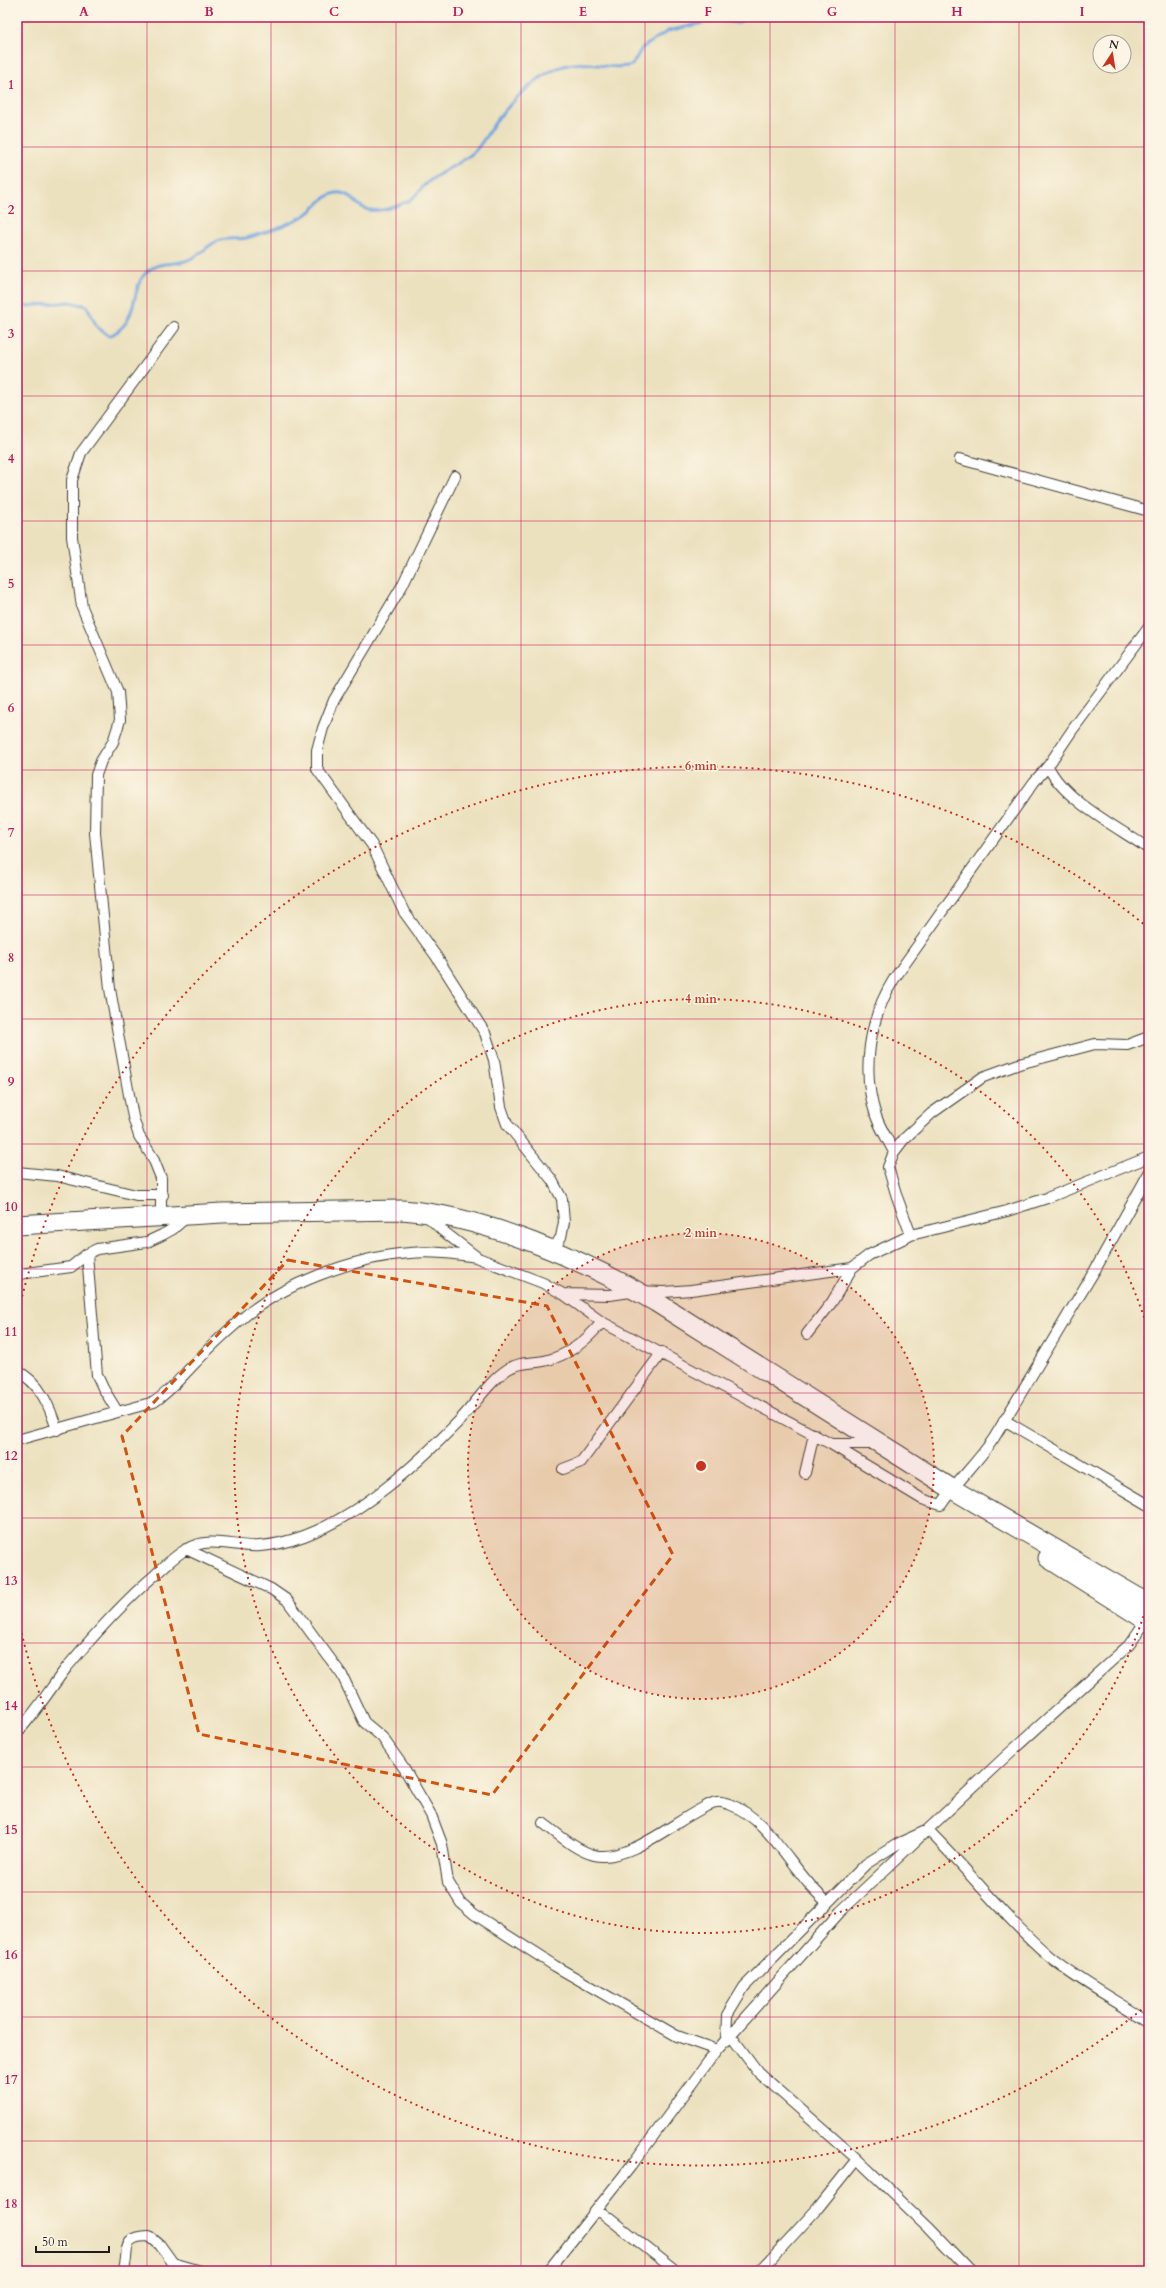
<svg xmlns="http://www.w3.org/2000/svg" width="1166" height="2288" font-family="Cardo,serif">
<style>
.lines{fill:none;stroke-linecap:round;stroke-linejoin:round}
.stream{stroke:#74a5df;stroke-width:3}
.street-casing{stroke:#3b3a34;stroke-width:12}
.highway-casing{stroke:#3b3a34;stroke-width:21}
.street{stroke:#fff;stroke-width:10}
.highway{stroke:#fff;stroke-width:19}
.marked{fill:none;stroke:#d4530e;stroke-width:3;stroke-dasharray:8 5;stroke-linejoin:round}
.grid{fill:none;stroke:#c2185b;stroke-width:1;stroke-opacity:0.55}
.ring{fill:none;stroke:#c8321e;stroke-width:2;stroke-dasharray:2 4}
.centre{fill:#c8321e;stroke:#fcf5e5;stroke-width:2}
.ring-label{font-size:12px;text-anchor:middle;font-weight:bold;fill:#c8321e;stroke:#fcf5e5;stroke-width:3;stroke-linejoin:round;paint-order:stroke}
.neatline{fill:none;stroke:#c2185b;stroke-width:1.5}
.grid-label{font-size:13px;text-anchor:middle;font-weight:bold;fill:#c2185b}
</style>
<rect width="100%" height="100%" fill="#fcf5e5"/>
<filter id="ink" filterUnits="userSpaceOnUse"><feTurbulence type="fractalNoise" baseFrequency=".025" numOctaves="2"/><feDisplacementMap in="SourceGraphic" scale="8" xChannelSelector="R" yChannelSelector="G"/><feConvolveMatrix kernelMatrix="1 2 1 2 8 2 1 2 1" color-interpolation-filters="sRGB"/></filter>
<filter id="wash" filterUnits="userSpaceOnUse"><feTurbulence type="fractalNoise" baseFrequency=".012" numOctaves="4" result="noise"/><feDisplacementMap in="SourceGraphic" scale="16" xChannelSelector="R" yChannelSelector="G"/><feGaussianBlur stdDeviation="0.9" result="paint"/><feColorMatrix in="noise" values="0 0 0 0 0 0 0 0 0 0 0 0 0 0 0 0 0 1.4 0 .05"/><feComposite in="paint" operator="in"/></filter>
<g filter="url(#wash)">
<rect width="100%" height="100%" fill="#ece1bf"/>
<g class="lines">
<path class="stream" d="M17,307l53,-5 17,4 10,21 12,9c35,-14 17,-56 45,-69 13,-6 21,-2 31,-6 12,-3 20,-13 30,-19 11,-6 24,-1 35,-5 17,-5 36,-12 52,-20 13,-6 19,-21 34,-24 14,-2 19,12 30,16 13,5 32,-3 44,-9 6,-3 10,-11 16,-16 14,-13 34,-19 48,-32 9,-9 15,-22 23,-32 17,-21 37,-42 61,-52 29,-12 47,4 74,-3l10,-17 26,-17 47,-11 23,3 7,-6"/>
</g>
</g>
<g filter="url(#ink)">
<g class="lines">
<defs>
<path id="street" d="M960,459l189,52
M455,476l-53,110 -68,114 -11,28 -6,22v19l55,76 32,67 32,44 49,77 9,27 7,47 6,17 45,56 10,19 2,23 -3,15 -9,14
M1149,627l-76,102 -25,37c15,34 71,62 101,83
M894,1152c-6,-12 -14,-24 -18,-36 -15,-45 -7,-97 18,-137l140,-197 14,-16
M17,1172l40,4 79,19h27
M426,1215l17,16 35,27 65,25 20,11 39,28 229,122 91,55 19,6c16,-24 37,-43 53,-67l101,-168 54,-97
M161,1217v-39l-8,-20 -14,-22 -6,-19 -23,-128 -15,-156 1,-58 5,-14 12,-19 7,-22 -2,-28 -36,-85 -10,-70v-57l9,-27 93,-126
M911,1235l-14,-38 -9,-30 6,-15 10,-13 28,-26 51,-36 36,-13 76,-20 32,1 22,-8
M87,1254l10,121 6,13 14,23
M19,1274l52,-7 16,-13 10,-5 50,-7 15,-7 11,-6 15,-13
M563,1294l47,1 27,-4 27,1 27,-2 161,-22
M807,1334l25,-32 20,-34 17,-13 42,-20 96,-24 40,-13 102,-41
M17,1371c23,11 33,36 40,59
M1004,1420l145,85
M17,1440l137,-38c17,-11 28,-26 42,-40 13,-14 27,-27 42,-40 41,-37 117,-65 172,-69 23,-2 45,1 67,4
M831,1444h44
M563,1469l18,-7 81,-110
M805,1473l9,-39
M186,1549l85,40 16,11 55,75 22,47 18,15 22,31 27,47 11,29 6,38 13,21 13,11 81,52 122,70 40,14
M17,1733c19,-21 33,-44 50,-66 27,-32 56,-65 88,-92 10,-9 20,-20 32,-26 23,-14 49,-1 73,-3 15,-1 30,-5 44,-10 58,-22 110,-69 153,-113 17,-17 31,-41 51,-54 12,-8 27,-5 40,-9 23,-6 40,-21 54,-38
M543,1823c15,11 32,27 51,32 33,8 79,-32 107,-46 4,-2 11,-7 16,-7 3,-1 9,1 12,2 43,16 64,70 98,98
M731,2036l27,36 99,87 71,68 42,44
M726,2041l1,-26 17,-28 122,-123 33,-21 29,-13c41,41 77,88 121,126 29,24 68,45 100,65
M597,2209l79,62
M123,2271c8,-19 -5,-35 26,-35l11,9 13,18 28,8
M548,2271l83,-105 86,-116 123,-138 165,-155 124,-112 19,-27
M760,2271l57,-62 40,-50"/>
<path id="highway" d="M17,1225l205,-12 180,-3c83,6 182,50 254,92l296,187 197,115
M1048,1558l101,64"/>
</defs>
<use href="#street" class="street-casing"/>
<use href="#highway" class="highway-casing"/>
<use href="#street" class="street"/>
<use href="#highway" class="highway"/>
</g>
</g>
<path class="marked" d="M288,1260l259,46 126,249 -181,240 -293,-61 -77,-298z"/>
<path class="grid" d="M147,17v2254M271,17v2254M396,17v2254M521,17v2254M645,17v2254M770,17v2254M895,17v2254M1019,17v2254M17,147h1132M17,271h1132M17,396h1132M17,521h1132M17,645h1132M17,770h1132M17,895h1132M17,1019h1132M17,1144h1132M17,1269h1132M17,1393h1132M17,1518h1132M17,1643h1132M17,1767h1132M17,1892h1132M17,2017h1132M17,2141h1132"/>
<circle cx="701" cy="1466" r="233" fill="#c8321e" fill-opacity=".12"/>
<g class="ring">
<circle cx="701" cy="1466" r="233"/>
<path d="M1149 1599A467 467 0 1 1 1149 1333"/>
<path d="M1146 2006A700 700 0 0 1 18 1618M18 1314A700 700 0 0 1 1146 926"/>
</g>
<circle cx="701" cy="1466" r="6" class="centre"/>
<g class="ring-label">
<text x="701" y="770">6 min</text>
<text x="701" y="1003">4 min</text>
<text x="701" y="1237">2 min</text>
</g>
<rect width="1166" height="2288" fill="none" stroke="#fcf5e5" stroke-width="44"/>
<g transform="translate(1112 54) rotate(12)"><circle r="19" fill="#fcf5e5" stroke="#a29e95"/>
<path d="M0-3L7 15L0 10L-7 15Z" fill="#c8321e"/>
<text y="-6" font-size="11" font-weight="bold" text-anchor="middle" fill="#1c1c1c">N</text>
</g>
<path d="M36 2246v6h73v-6" fill="none" stroke="#1c1c1c" stroke-width="2"/>
<text x="42" y="2246" font-size="12" fill="#1c1c1c" stroke="#fcf5e5" stroke-width="3" paint-order="stroke">50 m</text>
<rect x="22" y="22" width="1122" height="2244" class="neatline"/>
<g class="grid-label">
<text x="84" y="16">A</text>
<text x="209" y="16">B</text>
<text x="334" y="16">C</text>
<text x="458" y="16">D</text>
<text x="583" y="16">E</text>
<text x="708" y="16">F</text>
<text x="832" y="16">G</text>
<text x="957" y="16">H</text>
<text x="1082" y="16">I</text>
<text x="11" y="89">1</text>
<text x="11" y="214">2</text>
<text x="11" y="338">3</text>
<text x="11" y="463">4</text>
<text x="11" y="588">5</text>
<text x="11" y="712">6</text>
<text x="11" y="837">7</text>
<text x="11" y="962">8</text>
<text x="11" y="1086">9</text>
<text x="11" y="1211">10</text>
<text x="11" y="1336">11</text>
<text x="11" y="1460">12</text>
<text x="11" y="1585">13</text>
<text x="11" y="1710">14</text>
<text x="11" y="1834">15</text>
<text x="11" y="1959">16</text>
<text x="11" y="2084">17</text>
<text x="11" y="2208">18</text>
</g>
</svg>
